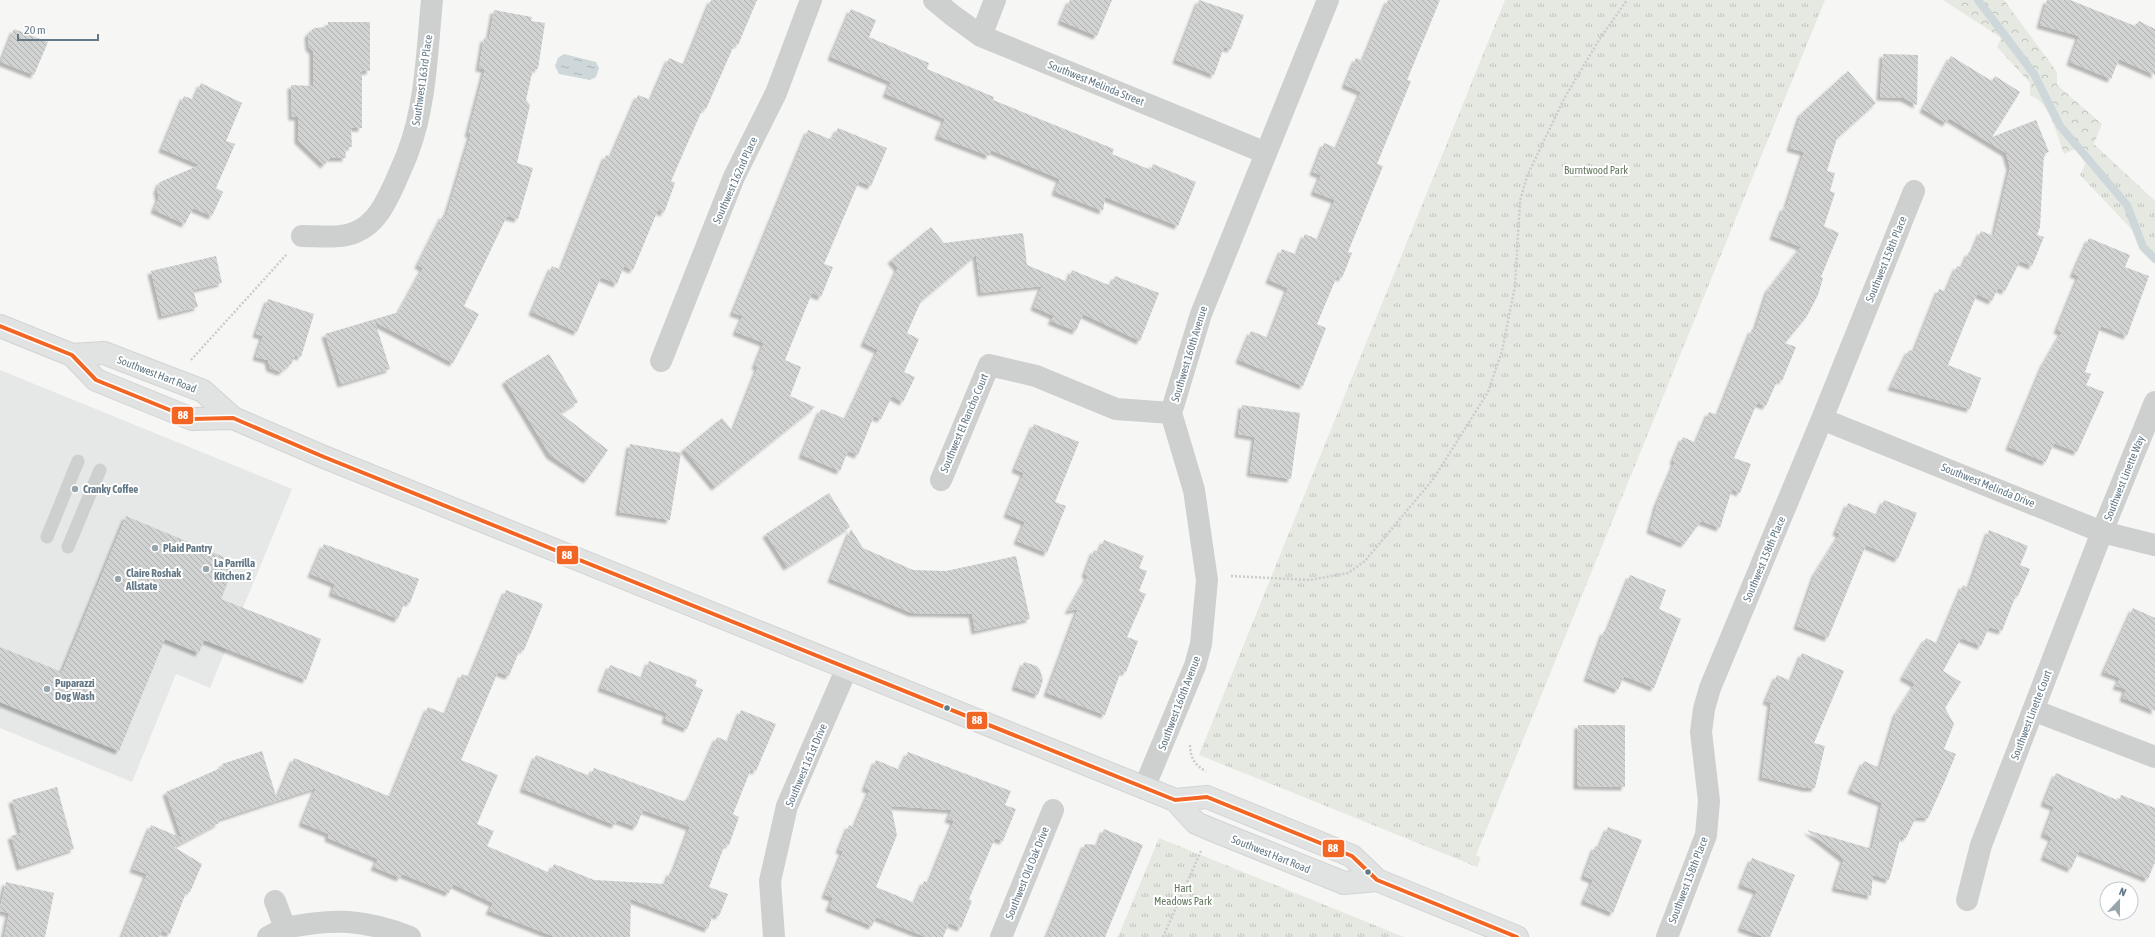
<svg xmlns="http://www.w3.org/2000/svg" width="2155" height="937" font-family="'Asap Condensed',sans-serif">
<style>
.built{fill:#e6e7e7}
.grass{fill:url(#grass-tufts)}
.forest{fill:url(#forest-crowns)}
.water{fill:url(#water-ripples)}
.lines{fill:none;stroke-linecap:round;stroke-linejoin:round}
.stream{stroke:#ced7d9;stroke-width:8}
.building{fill:url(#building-back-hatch);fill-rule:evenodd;filter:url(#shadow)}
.secondary-casing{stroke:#d2d4d4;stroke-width:24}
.path{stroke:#cbcccd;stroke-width:2.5;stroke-dasharray:2 2;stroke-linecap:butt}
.service{stroke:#cecfcf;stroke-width:13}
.minor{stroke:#cecfcf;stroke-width:22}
.secondary{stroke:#e1e2e2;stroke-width:22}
.bus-1-casing{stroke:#fff;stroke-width:7}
.bus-1{stroke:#f26522;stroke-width:4}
.poi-dot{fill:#97a5ad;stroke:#fff;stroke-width:1.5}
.bus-dot{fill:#647987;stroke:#fff;stroke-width:1.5}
.labels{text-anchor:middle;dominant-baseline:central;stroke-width:4;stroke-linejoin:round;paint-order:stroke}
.street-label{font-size:11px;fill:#647987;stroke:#fff}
.park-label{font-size:11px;fill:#65785f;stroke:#fff}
.poi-label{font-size:11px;font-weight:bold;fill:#647987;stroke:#fff;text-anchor:start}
.line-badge{stroke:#fff;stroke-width:1.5}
.badge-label{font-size:11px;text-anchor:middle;font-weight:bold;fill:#fff}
</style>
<defs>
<pattern id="grass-tufts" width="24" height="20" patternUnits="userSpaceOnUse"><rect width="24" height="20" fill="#e6e9e2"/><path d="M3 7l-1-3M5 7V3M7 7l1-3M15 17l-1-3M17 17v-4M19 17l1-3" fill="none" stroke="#bec2bd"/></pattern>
<pattern id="forest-crowns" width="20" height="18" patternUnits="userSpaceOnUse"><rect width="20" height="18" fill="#e6e9e2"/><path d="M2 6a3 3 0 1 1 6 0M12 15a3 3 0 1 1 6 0" fill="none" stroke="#bec2bd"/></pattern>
<pattern id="water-ripples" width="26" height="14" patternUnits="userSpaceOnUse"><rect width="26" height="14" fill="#ced7d9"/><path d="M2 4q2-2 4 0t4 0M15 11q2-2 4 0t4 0" fill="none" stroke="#abb3b6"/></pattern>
<pattern id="building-back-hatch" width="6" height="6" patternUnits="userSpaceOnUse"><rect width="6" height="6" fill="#d1d2d2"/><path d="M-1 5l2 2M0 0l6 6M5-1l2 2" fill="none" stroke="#adafb0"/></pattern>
<filter id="shadow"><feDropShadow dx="-3.5" dy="3.5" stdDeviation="1" flood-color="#0004"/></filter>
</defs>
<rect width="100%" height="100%" fill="#f6f6f4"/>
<path class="built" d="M0,370l292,119 -82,199 -34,-14 -44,108 -132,-54z"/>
<path class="grass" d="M1505,0h320l-349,855 5,3 -4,9 -278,-112z
M2094,144l61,57v53l-75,-79z
M1159,838l245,99h-286z"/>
<path class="forest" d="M1943,0h61l53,72v13l45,39 -16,40 -10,-15 -12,5c-6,-16 -15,-55 -34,-58v-13l-33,-36 4,-9z"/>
<path class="water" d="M564,54l32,8 3,6 -3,9 -6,3 -31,-6 -4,-8 3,-8z"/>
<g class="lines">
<path class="stream" d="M1978,0l56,74 26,52 67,79 16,42 12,12"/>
</g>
<path class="building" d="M711,0h46l-19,45 -3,-2 -29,66 -3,-1 -32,73 4,2 -11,30 -6,-3 -25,60 -9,-4 -7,18 -16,-7 -24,55 -45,-20 20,-46 9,4 45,-115 5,2 27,-62 13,5 18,-42 16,7z
M1070,0h42l-15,36 -36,-15z
M1199,0l45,15 -13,34 -7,-2 -10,28 -38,-15z
M1388,0h52l-33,80 4,1 -34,83 6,2 -35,86 4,1 -10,25 -5,-2 -20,48 9,4 -23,58 -64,-26 12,-29 18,7 19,-50 -19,-8 13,-31 15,6 8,-21 14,6 16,-40 -21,-8 7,-17 -8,-3 11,-29 13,5 24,-56 -16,-7 11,-27 7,3z
M2047,0h23l65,26 4,-5 16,8v46l-36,-16 -8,20 -41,-17 9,-26 -39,-11z
M851,9l25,11 -7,17 60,26 -2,6 67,28 -1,3 121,49 -2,5 39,16 2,-6 43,18 -18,44 -73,-29 -2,14 -48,-19 5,-13 -69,-29 -2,6 -51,-20 7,-17 -59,-25 5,-12 -60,-25z
M494,10l38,7 -1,4 14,2 -7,46h-5l-7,31 4,5 -13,58 16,5 -15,51 -11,-3 -43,90 15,8 -26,49 -78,-41 15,47 -49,15 -16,-50 74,-22 24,-44 -5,-3 25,-50 3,2 25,-83h-3l17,-65 -6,-1 5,-30 5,1z
M328,22h42v49h-8v57h-11l1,19h-7l1,11h-16l-6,7 -26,-25v-23h-6l-1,-32 22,1v-35l-4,-4 -1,-13 6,-6 14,-1z
M14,29l34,13 -14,33 -33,-13z
M1883,54l35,1 -1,50 -13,-7 -24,-1z
M1951,56l41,25 3,-5 25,16 -28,45 44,-17 13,32 -5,2 -4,73 -3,8 7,2 -12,29 -12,-5 -15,30 -7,-3 -6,13 -15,-7 -29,71 33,13 -11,31 -79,-22 18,-37 5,2 25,-63 7,3 11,-26 5,2 7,-16 3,1 9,-22 13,5 16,-69 -4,-14 -57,-35 -3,5 -23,-14z
M1848,71l28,32 -39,35 -10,33 8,2 -5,18 5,2 -11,33 15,7 -18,44 2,1 -5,17 -11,21 -22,27 11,4 -14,34 -4,-2 -12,27 -9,-3 -23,55 17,6 -11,29 -8,-4 -12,39 -19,-7 -17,23 -34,-14 7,-26 18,-42 -2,-1 10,-24 13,6 13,-31 9,3 34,-86 3,2 13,-41 33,-43 -28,-11 11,-29 2,1 18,-56 -14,-4 11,-34z
M201,83l41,20 -16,38 9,3 -19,44 7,4 -11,24 -19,-8 -8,16 -31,-14 5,-12 -2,-8 3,-8 40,-17 -38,-16 22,-53 10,4z
M838,128l49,20 -16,38 -12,-5 -35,83 9,3 -12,30 -9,-4 -27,67 16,7 -11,29 25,11 -100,80 -31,-38 38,-31 11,13 25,-64 -3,-1 9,-23 -28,-11 7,-16 -10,-3 75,-183 24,10z
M931,227l13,16 79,-10 4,32 41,17 4,-12 39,16 4,-10 44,17 -19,48 -57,-27 -7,17 -25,-10 3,-5 -20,-9 8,-21 -61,7 -5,-38 -55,46 -14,32 12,6 -15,33 11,5 -12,25 -11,-6 -11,23 -7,-3 -16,39 -10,-4 -8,20 -38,-16 19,-46 25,10 32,-69 -14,-7 34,-75 -7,-8z
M2089,238l41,17 -5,12 24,9 -22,60 -26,-10 -16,46 6,2 -5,11 18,7 -27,60 -23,-9 -8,19 -37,-15 34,-82 19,-33 -5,-2 22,-54 -6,-2z
M216,256l6,27 -29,7 5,17 -36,9 -11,-45z
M268,299l46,15 -13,43 -6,-2 -3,8 -11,9 -11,-4 -2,-8 -12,-3 7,-21 -7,-2z
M549,354l29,48 -18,11 48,37 -21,30 -37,-25 -45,-74z
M1242,405l58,8 -9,66 -41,-6 5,-36 -17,-3z
M1034,424l45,18 -24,60 11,4 -19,47 -30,-12 8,-19 -18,-8 17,-41 -9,-4z
M630,444l51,9 -11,67 -51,-8z
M829,493l21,34 -63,40 -21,-33z
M1884,500l33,13 -19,46 -32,-14 -38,93 -31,-12 18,-52 25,-40 -4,-2 12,-29 30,12z
M126,516l110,46 -15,37 100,40 -15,41 -102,-40 -5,13 -34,-14 -46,112 -119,-49v-55l62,25z
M851,529l12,19 50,22 33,1 70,-15 14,63 -55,12 -3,-17 -60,-1 -81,-34z
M1989,530l39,16 -8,19 10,4 -12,27 -2,-1 -14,36 -13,-4 -8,19 -20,-8 -18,33 18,11 -16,26 9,16 -10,25 12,5 -12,29 -16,35 -12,-1 -10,21 -5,-2 -12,44 -16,-5 -2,21 -36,-8 9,-29 -37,-29 65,19 10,-46 -31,-13 13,-29 16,7 16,-54 19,-30 -12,-7 23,-39 12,6 25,-59 6,3z
M1104,540l40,16 -5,12 8,3 -8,20 7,3 -19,43 11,4 -12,31 -5,-1 -16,44 -58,-22 31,-84 -10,2 20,-35 -3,-2 9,-24 5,2z
M324,544l95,35 -9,24 -5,-2 -7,18 -66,-26 3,-9 -24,-10z
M1630,575l36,15 -7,19 22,10 -27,69 -30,-12 -6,14 -31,-12 17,-47 3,1z
M506,590l37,14 -19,46 -4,-1 -11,27 -11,-4 -37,88 37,15 -21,49 17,7 -7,15 63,27 4,-9 40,16 72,4 4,-12 3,1 17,-46 -47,-17 -7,17 -19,-7 -2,5 -92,-36 13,-34 54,21 4,-8 91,34 2,-5 3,1 27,-61 12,5 12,-32 35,14 -20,47 -5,-2 -18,45 6,3 -10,28 -4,-1 -16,43 19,7 -9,22 -6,-2 -5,15 -77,-30 -1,38h-75l-66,-26 4,-8 -40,-19 -4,9 -47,-19 -2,4 -26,-11 4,-8 -50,-21 1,-4 -27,-11 14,-35 -99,32 2,3 -45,24 28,17 -12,28 -3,-2 -17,44 -8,-3 -3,6h-37l25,-63 -14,-5 18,-44 31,13 -16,-46 57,-25 -1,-3 40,-13 15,48 17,-41 97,39 37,-90 18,7 16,-40 8,3z
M2133,608l22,10v93l-32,-13 3,-9 -10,-3 4,-8 -16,-6z
M1802,653l42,18 -30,72 11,3 -10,42h-9l-44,-11 9,-74 -5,-2 11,-26 14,6z
M649,661l48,19 -2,6 8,4 -16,39 -22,-9 2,-7 -66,-25 9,-23 33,13z
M1024,662l13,4 3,4 3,10 -5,15 -23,-8z
M1578,725h47v62l-48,-1z
M908,752l103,39 -6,14 11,4 -13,32 -8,-3 -26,61 3,2 -11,27 -12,-5 -6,14h-17l-50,-20 -4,9 -43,-18 4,-10 -8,-3 18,-44 -4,-1 10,-25 5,3 16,-38 -5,-2 11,-28 24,10zM891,806l61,4 -4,9 6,2 -25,62 -5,-2 -9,22 -39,-16 21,-52z
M2056,773l63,28 2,-6 34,13v54l-7,17 -69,-28 -8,18 -27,-12 8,-19 -8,-4 10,-27 -10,-4z
M57,787l17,62 -54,18 -9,-31 10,-3 -9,-33z
M1608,827l34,13 -29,73 -29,-12 9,-21 -9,-4 11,-30 4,2z
M1104,829l39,16 -38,92h-58l38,-93 13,1z
M1752,858l43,17 -25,62h-6l-23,-9 16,-37 -16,-6z
M6,882l48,11 -9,44h-41l5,-24 -9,-2v-3z"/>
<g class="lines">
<defs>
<path id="secondary" d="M0,326l72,29 24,25 96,39 41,-1
M72,355l32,-2 99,38 30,27 91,39 851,343 21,23 14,6 134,54 33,-3
M1175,800l32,-3 145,59 25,24 140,57"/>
</defs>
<use href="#secondary" class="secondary-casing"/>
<path class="path" d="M191,360l96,-106
M1231,576l79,4 38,-7 17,-12 69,-83 54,-86 14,-41 13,-65 5,-85 7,-25 38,-79 34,-57 28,-40
M1190,745c0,12 5,21 16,26
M1163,937l38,-86"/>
<path class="service" d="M47,537l31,-76
M68,547l32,-77"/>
<path class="minor" d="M934,0l18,15 29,21 285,117
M981,36l14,-36
M302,236c17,0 39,3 54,-4 21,-9 30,-30 39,-49 4,-10 9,-20 13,-31 18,-47 19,-102 24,-152
M661,361l73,-184 42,-84 35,-93
M1822,419l280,113 53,13
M941,480l48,-115 47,11 80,33 55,4
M2033,710l122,47
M1144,788l51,-122 6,-22 6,-64 -13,-90 -23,-77 30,-99 127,-314
M1967,900l14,-55 121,-313 53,-130
M275,901l10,27c48,-10 79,-9 125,9
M268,937l17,-9
M774,937l-4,-56 17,-75 60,-138
M1001,937l52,-127
M1667,937l39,-102 3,-34 -8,-69 3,-23 6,-21 112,-269 92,-228"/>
<use href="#secondary" class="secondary"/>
<defs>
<path id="bus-1" d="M0,326l72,29 24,25 96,39 41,-1 91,39 851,343 32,-3 145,59 25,24 140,57"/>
</defs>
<use href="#bus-1" class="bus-1-casing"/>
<use href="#bus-1" class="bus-1"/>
</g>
<g class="poi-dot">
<circle cx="75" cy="489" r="4"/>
<circle cx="155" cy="548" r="4"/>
<circle cx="206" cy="569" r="4"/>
<circle cx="118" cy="579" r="4"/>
<circle cx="47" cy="689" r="4"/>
</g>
<g class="bus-dot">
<circle cx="947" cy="708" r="3.5"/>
<circle cx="1368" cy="872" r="3.5"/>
</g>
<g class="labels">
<g class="street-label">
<text transform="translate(422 80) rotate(-82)">Southwest 163rd Place</text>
<text transform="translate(1096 83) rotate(22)">Southwest Melinda Street</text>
<text transform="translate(735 180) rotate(-66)">Southwest 162nd Place</text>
<text transform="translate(1886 259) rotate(-68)">Southwest 158th Place</text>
<text transform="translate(1189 354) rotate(-73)">Southwest 160th Avenue</text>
<text transform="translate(157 374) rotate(21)">Southwest Hart Road</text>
<text transform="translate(964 423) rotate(-67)">Southwest El Rancho Court</text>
<text transform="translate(2124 478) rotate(-68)">Southwest Linette Way</text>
<text transform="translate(1988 485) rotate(22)">Southwest Melinda Drive</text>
<text transform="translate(1764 559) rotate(-67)">Southwest 158th Place</text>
<text transform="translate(1179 703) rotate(-69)">Southwest 160th Avenue</text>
<text transform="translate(2031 715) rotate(-69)">Southwest Linette Court</text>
<text transform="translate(806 765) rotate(-67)">Southwest 161st Drive</text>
<text transform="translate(1271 854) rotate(22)">Southwest Hart Road</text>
<text transform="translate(1027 873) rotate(-68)">Southwest Old Oak Drive</text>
<text transform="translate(1688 880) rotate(-69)">Southwest 158th Place</text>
</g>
<g class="park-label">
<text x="1596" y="170">Burntwood Park</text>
<text x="1183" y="888">Hart<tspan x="1183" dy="13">Meadows Park</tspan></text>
</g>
<g class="poi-label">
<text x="83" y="489">Cranky Coffee</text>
<text x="163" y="548">Plaid Pantry</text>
<text x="214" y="563">La Parrilla<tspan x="214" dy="13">Kitchen 2</tspan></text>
<text x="126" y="573">Claire Roshak<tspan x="126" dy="13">Allstate</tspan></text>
<text x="55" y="683">Puparazzi<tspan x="55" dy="13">Dog Wash</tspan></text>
</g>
</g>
<g class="line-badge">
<rect x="171" y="406" width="23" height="19" rx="4" fill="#f26522"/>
<rect x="556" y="545" width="23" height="20" rx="4" fill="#f26522"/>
<rect x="966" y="711" width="22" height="19" rx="4" fill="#f26522"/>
<rect x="1322" y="839" width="23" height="19" rx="4" fill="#f26522"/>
</g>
<g class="badge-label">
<text x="183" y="419">88</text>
<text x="567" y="559">88</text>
<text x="977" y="724">88</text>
<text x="1333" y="852">88</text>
</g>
<g transform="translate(2119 901) rotate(22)"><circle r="19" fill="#ffffff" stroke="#c1c9cf"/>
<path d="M0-3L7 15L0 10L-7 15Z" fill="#97a5ad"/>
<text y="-6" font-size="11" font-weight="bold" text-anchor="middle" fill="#647987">N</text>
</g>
<path d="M18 34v6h80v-6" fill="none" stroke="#647987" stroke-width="2"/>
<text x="24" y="34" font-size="12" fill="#647987" stroke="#ffffff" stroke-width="3" paint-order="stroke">20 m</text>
</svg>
